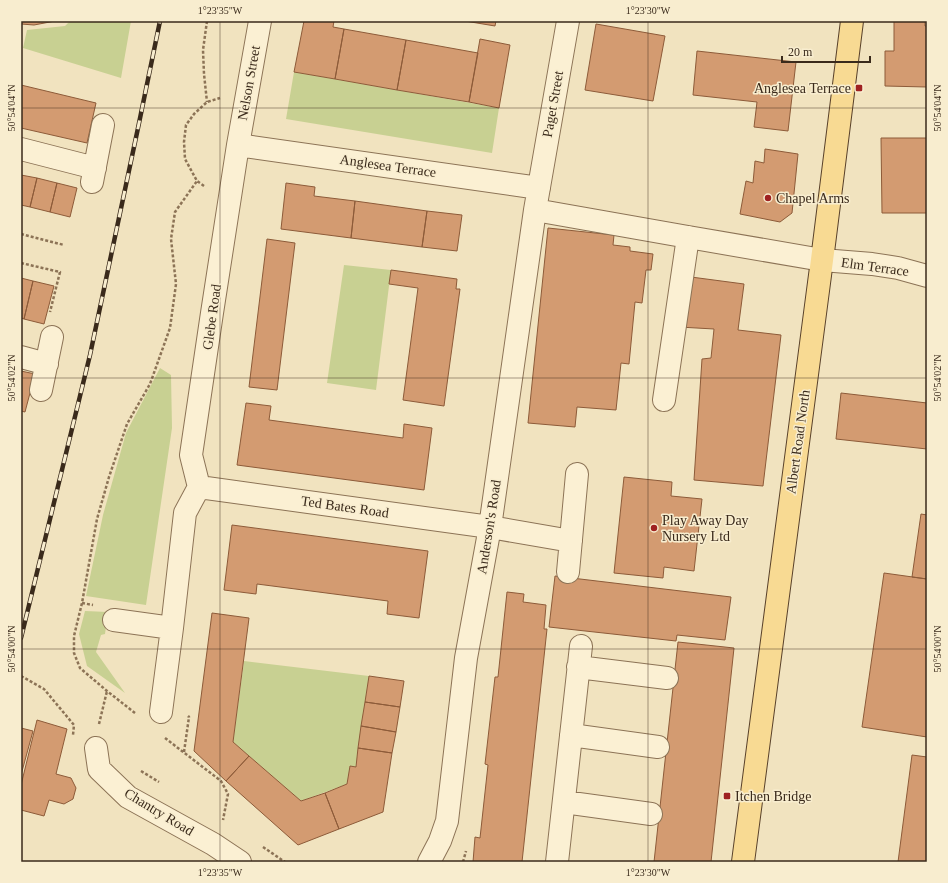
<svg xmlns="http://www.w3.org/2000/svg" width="948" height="883" font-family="'Times New Roman',serif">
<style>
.green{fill:#c8d092}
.building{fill:#d39b71;stroke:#8d5b39}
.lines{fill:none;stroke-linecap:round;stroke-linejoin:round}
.minor-casing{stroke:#8c7356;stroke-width:24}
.major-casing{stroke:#59412a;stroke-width:24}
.path{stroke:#8c7356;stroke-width:2.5;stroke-dasharray:3 2;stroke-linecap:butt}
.minor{stroke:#fbf0d3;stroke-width:22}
.major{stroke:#f8da93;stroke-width:22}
.rail-casing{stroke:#3a2a1b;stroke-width:4.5}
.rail{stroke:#f8edcf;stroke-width:3;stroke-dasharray:9;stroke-linecap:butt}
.ticks{fill:none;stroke:#3a2a1b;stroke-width:1;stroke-opacity:0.45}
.poi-dot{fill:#9f2121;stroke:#f8edcf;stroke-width:1.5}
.labels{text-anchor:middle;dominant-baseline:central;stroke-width:3;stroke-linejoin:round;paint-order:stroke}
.street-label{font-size:14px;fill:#3a2a1b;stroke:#f8edcf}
.poi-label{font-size:14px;fill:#3a2a1b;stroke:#f8edcf;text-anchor:start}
.neatline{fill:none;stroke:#3a2a1b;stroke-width:1.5}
.ticks-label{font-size:10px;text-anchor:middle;fill:#3a2a1b}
</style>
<rect width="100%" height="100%" fill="#f1e3bf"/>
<path class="green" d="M70,21h61l-10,57 -98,-30 4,-18 38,-4z
M294,72l205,36 -7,45 -206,-34z
M344,265l47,5 -15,120 -49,-7z
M160,368l11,7 1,53 -26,177 -60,-9 17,-81 23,-82z
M85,611l23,1 -3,22 -4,1 -5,17 29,41 -38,-27 -8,-32z
M244,661l125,15 -13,91 -6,-1 -3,18 -46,17 -68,-59z"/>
<path class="building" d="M21,21h34l-21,4 -13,-1z
M304,21h30l-1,6 11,2 -9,50 -41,-7z
M465,21h31l-1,5z
M894,21h31v5h2v61l-42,-1v-35h9z
M596,24l69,12 -12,65 -68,-11z
M344,29l62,11 -9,50 -62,-11z
M480,39l30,6 -11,63 -30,-6z
M406,40l72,13 -9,49 -72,-12z
M697,51l99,11 -8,69 -34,-4 3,-25 -64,-7z
M21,85l75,18 -9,40 -66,-15z
M881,138h46v75h-45z
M765,149l33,5 -6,59 -12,9 -40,-8 6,-33 7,2 2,-22 9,2z
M21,175l16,3 -7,29 -9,-2z
M37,178l20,5 -7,29 -20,-5z
M57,183l20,5 -7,29 -20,-5z
M286,183l29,4 -1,9 41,5 -4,37 -70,-9z
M355,201l72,10 -5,36 -71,-9z
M427,211l35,4 -5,36 -35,-4z
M548,228l66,7 -1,10 17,2v4l23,3 -2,16h-5l-4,33 -7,-1 -6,62 -8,-1 -5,47 -39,-3 -2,20 -47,-4z
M267,239l28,4 -18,147 -28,-3z
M391,270l66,9 -1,10h4l-16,117 -41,-6 15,-112 -29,-4z
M691,277l53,7 -6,46 43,5 -18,151 -69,-6 8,-121 9,-1 3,-29 -35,-2z
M21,278l12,3 -9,38 -3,-1z
M33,281l21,5 -10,38 -20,-5z
M21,371l14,3 -10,38 -4,-1z
M841,393l86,10v46l-91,-10z
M246,403l25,3 -2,14 134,18 1,-14 28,4 -8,62 -187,-25z
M624,477l48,5 -1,14 31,3 -8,72 -30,-4 -1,11 -49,-5z
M921,514l6,1v64l-15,-2z
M232,525l196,26 -9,67 -32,-4 1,-13 -131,-17 -1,10 -32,-4z
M884,573l43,6v158l-65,-10z
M555,576l176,21 -6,43 -48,-5 -1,6 -127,-14z
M507,592l17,2 -1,8 23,3 -2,24h3l-25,233h-49l2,-25 5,1 8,-73 -3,-1 10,-87h3z
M212,613l37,5 -16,124 16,14 -23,25 -32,-30z
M678,642l56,6 -23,214h-57z
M369,676l35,5 -4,26 -35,-5z
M365,702l35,5 -4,25 -35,-6z
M37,720l30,9 -11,45 15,4 5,10 -3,11 -9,5 -15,-4 -5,16 -23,-6v-25z
M361,726l35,6 -4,21 -34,-5z
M21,728l12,3 -12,44z
M358,748l34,5 -9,59 -44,17 -14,-36 22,-9 3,-18 6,1z
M912,755l15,2v105h-29z
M249,756l52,45 24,-8 14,36 -41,16 -72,-64z"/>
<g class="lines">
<defs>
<path id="minor" d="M238,145l301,43
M21,149l74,19
M92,182l11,-57
M535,210l153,27 134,23 50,4 26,4 29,8
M21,357l26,7
M41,390l11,-53
M664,400l24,-163
M199,487l-8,-32 21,-142 26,-168 22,-124
M199,487l291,40 81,14
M568,572l9,-98
M114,620l58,8
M578,667l89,11
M161,712l11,-84 13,-115 14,-26
M571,735l87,12
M96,748l3,21 29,28 85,47 27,18
M564,802l87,12
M429,862l11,-21 7,-20 19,-163 24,-131 45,-317 33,-189
M557,862l24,-216"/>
<path id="major" d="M743,862l79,-602 30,-239"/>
</defs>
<use href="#minor" class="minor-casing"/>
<use href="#major" class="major-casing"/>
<path class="path" d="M207,21l-4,29 1,24 3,28
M204,186l-7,-5 -12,-22 -1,-17 2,-17 8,-11 13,-12 13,-4
M21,234l43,11
M21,263l39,9 -10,40
M82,603l11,2
M21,676l23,13 30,36 -1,10
M135,713l-28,-22 -27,-23 -6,-15v-17l8,-33 15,-84 12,-42 18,-53 23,-40 20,-56 6,-44 -5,-45 4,-27 22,-31
M99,724l8,-33
M165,738l56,43 7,13 -5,26
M184,752l5,-35 -1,-1
M141,771l18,11
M263,847l22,15
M463,862l3,-11"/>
<use href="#minor" class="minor"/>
<use href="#major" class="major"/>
<defs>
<path id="rail" d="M21,638l69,-283 48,-227 22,-107"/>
</defs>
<use href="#rail" class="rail-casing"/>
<use href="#rail" class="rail"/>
</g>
<path class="ticks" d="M220,21v841M648,21v841M21,108h906M21,378h906M21,649h906"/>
<g class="poi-dot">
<rect x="855" y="84" width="8" height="8" rx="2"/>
<circle cx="768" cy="198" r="4"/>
<circle cx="654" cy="528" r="4"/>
<rect x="723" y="792" width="8" height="8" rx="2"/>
</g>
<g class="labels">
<g class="street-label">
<text transform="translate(249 83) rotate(-80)">Nelson Street</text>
<text transform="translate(553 104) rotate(-80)">Paget Street</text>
<text transform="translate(388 166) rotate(8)">Anglesea Terrace</text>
<text transform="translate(875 267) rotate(8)">Elm Terrace</text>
<text transform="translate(212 317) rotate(-82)">Glebe Road</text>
<text transform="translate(798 442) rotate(-82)">Albert Road North</text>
<text transform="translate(345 507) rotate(8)">Ted Bates Road</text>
<text transform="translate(489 527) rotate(-81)">Anderson's Road</text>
<text transform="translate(159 812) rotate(31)">Chantry Road</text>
</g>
<g class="poi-label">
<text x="851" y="88" text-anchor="end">Anglesea Terrace</text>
<text x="776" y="198">Chapel Arms</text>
<text x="662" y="520">Play Away Day<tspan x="662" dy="16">Nursery Ltd</tspan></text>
<text x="735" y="796">Itchen Bridge</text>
</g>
</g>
<rect width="948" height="883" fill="none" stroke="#f8edcf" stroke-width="44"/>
<path d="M782 56v6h88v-6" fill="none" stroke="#3a2a1b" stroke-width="2"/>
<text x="788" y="56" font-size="12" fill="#3a2a1b" stroke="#f8edcf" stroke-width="3" paint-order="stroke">20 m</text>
<rect x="22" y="22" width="904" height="839" class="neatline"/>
<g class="ticks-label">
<text x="220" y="14">1°23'35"W</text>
<text x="648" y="14">1°23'30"W</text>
<text transform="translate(11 108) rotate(-90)" y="4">50°54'04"N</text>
<text transform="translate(937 108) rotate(-90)" y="4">50°54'04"N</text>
<text transform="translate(11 378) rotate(-90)" y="4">50°54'02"N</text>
<text transform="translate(937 378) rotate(-90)" y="4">50°54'02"N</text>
<text transform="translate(11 649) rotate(-90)" y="4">50°54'00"N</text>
<text transform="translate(937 649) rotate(-90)" y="4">50°54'00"N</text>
<text x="220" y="876">1°23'35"W</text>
<text x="648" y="876">1°23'30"W</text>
</g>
</svg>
